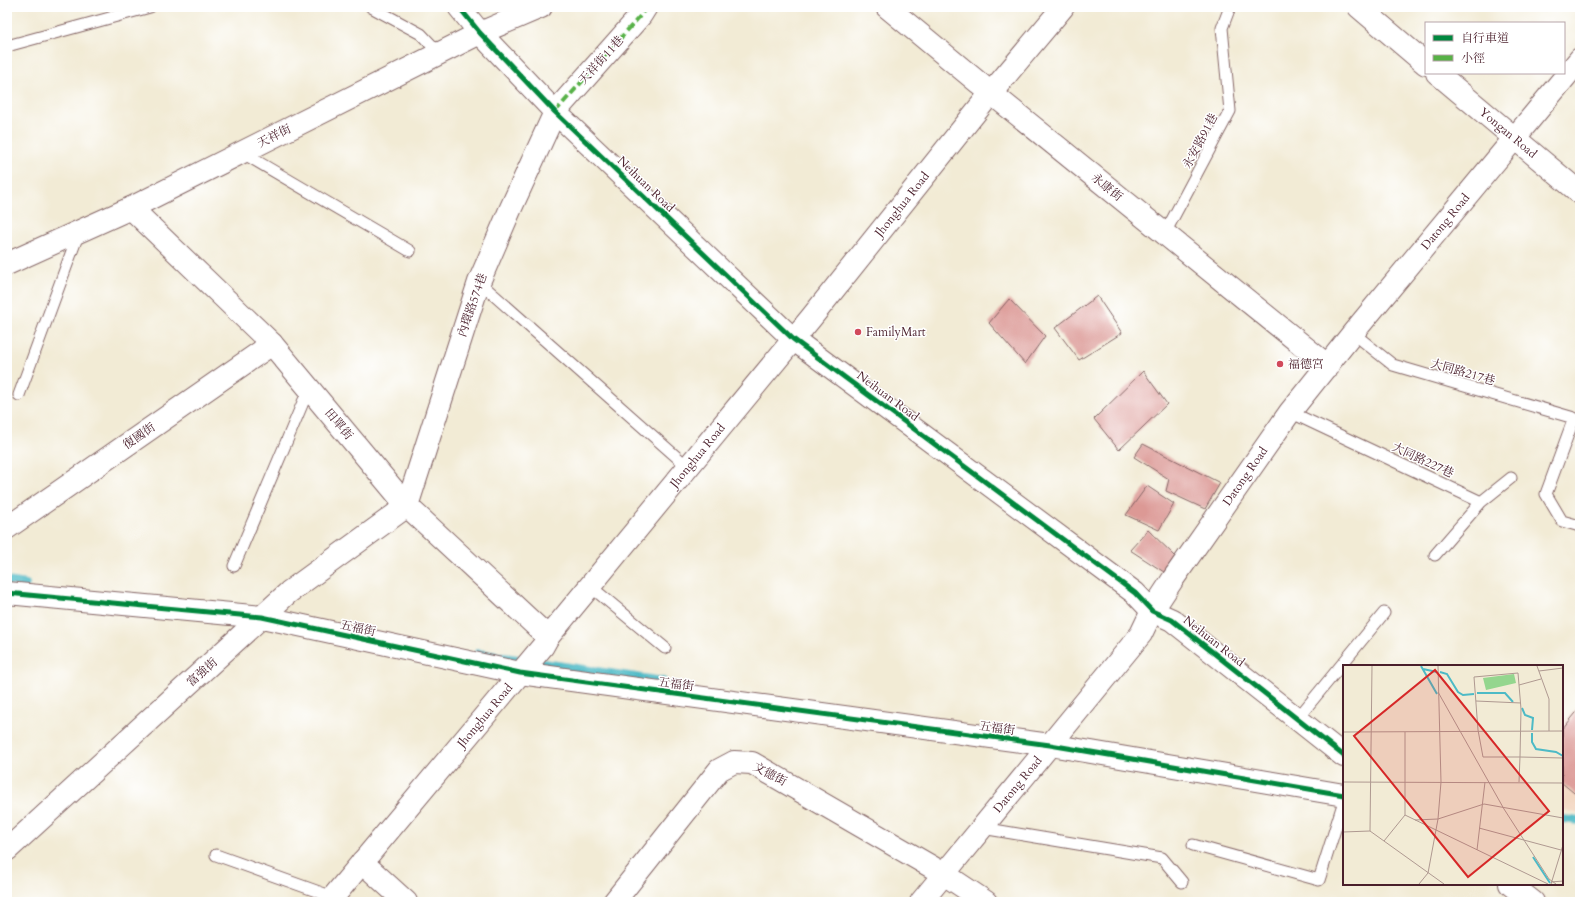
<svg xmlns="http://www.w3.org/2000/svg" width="1587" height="909" font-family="Cardo,'Noto Serif TC',serif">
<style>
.built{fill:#f2d4be}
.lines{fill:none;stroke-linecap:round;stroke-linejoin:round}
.stream{stroke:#4dbac6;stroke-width:8}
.building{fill:#dc9995}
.lane-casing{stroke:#856666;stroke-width:13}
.street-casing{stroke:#856666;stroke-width:24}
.lane{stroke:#fff;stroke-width:11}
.street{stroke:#fff;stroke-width:22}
.quiet{stroke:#57b146;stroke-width:4;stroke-dasharray:8 4;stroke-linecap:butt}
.cycleway-casing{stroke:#fff;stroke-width:8}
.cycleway{stroke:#00873e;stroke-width:5}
.poi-dot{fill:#d1495b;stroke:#fff;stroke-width:1.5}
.labels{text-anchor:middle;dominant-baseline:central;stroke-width:3;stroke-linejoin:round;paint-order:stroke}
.street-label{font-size:12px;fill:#4a1f2b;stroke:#fff}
.poi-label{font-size:12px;fill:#4a1f2b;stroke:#fff;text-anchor:start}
.inset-river{fill:none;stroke:#4dbac6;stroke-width:2}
.inset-road{fill:none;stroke:#af9991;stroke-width:1}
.view{fill:#d62828;fill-opacity:0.15;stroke:#d62828;stroke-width:2}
.inset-edge{fill:none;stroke:#4a1f2b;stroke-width:2}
</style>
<rect width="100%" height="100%" fill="#fff"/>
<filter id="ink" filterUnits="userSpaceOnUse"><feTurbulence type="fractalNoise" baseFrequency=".025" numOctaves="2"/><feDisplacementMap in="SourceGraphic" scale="8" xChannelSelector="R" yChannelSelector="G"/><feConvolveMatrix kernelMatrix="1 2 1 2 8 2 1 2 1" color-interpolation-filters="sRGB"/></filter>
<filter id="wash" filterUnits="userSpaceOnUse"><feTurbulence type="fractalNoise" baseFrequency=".012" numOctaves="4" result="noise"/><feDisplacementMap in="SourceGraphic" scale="16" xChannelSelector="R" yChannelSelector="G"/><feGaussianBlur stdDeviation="0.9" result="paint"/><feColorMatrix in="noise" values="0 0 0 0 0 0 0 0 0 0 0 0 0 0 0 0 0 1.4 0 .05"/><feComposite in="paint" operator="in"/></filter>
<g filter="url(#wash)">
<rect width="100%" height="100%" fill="#f2ebd5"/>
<path class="built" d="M1580,702v112l-18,-4v-86z"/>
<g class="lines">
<path class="stream" d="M7,581l19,3
M478,653l185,28
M1562,819l18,2"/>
</g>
<g id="blocks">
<path class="building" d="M1097,296l25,37 -43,27 -24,-32z
M1009,299l36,37 -20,28 -36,-41z
M1143,371l24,33 -48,46 -25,-31z
M1143,444l77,39 -15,26 -39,-18 3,-12 -35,-22z
M1147,486l27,18 -15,26 -33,-15z
M1148,530l27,26 -11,16 -34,-22z
M1580,708v88l-1,1 -17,-14v-53z"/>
</g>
</g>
<g filter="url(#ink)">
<use href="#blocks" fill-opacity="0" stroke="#856666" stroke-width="1"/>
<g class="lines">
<defs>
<path id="lane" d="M371,7l50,27 18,19
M7,46l143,-39
M241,152l169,99
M1165,233l65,-122 -8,-83 8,-21
M479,282l209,185
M1353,333l40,32 181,53 -28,76 16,27 18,5
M19,395l60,-163
M1290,412l191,90 -46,53
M1481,502l30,-24
M234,566l75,-178
M590,586l75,62
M1297,719l87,-106
M982,828l180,30 20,24
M1193,845l126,35 25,-79
M216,855l117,42"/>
<g id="street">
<path d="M459,7l21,26 75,79 238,227 342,254 17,18 20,9 172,136"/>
<path d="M887,7l104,86 337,273"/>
<path d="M1359,7l67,57"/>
<path id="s1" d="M1437,73l143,120"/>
<path d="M131,208l141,136 135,162 141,131"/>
<path d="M7,264l124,-56 349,-175 61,-26"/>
<path d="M7,528l265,-184"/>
<path d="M7,593l255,24 258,56 530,72 294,50"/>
<path d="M7,850l282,-258 118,-86 72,-224 31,-72 45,-98 86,-97 5,-8"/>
<path d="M362,862l44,40"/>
<path d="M1510,884l23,18"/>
<path id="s2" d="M329,902l214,-256 5,-9 263,-319 180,-225 72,-86"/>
<path d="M614,902l105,-132 15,-8 18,1 192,111 42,28"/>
<path id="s3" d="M921,902l220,-268 11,-23 21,-32 117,-167 63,-79 227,-274"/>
</g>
</defs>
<use href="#lane" class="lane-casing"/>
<use href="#street" class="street-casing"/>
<use href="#lane" class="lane"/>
<use href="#street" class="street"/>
<path class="quiet" d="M555,112l86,-97 5,-8"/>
<defs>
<path id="cycleway" d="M459,7l21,26 75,79 238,227 342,254 17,18 20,9 172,136
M7,593l255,24 258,56 530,72 294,50"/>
</defs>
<use href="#cycleway" class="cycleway-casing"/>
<use href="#cycleway" class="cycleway"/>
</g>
</g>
<g class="poi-dot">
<circle cx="858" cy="332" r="4"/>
<circle cx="1280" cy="364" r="4"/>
</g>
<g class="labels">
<g class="street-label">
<text transform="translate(601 60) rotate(-48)">天祥街11巷</text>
<text stroke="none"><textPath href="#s1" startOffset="93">Yongan Road</textPath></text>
<text transform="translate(274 136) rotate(-27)">天祥街</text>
<text transform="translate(1200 141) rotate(-62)">永安路91巷</text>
<text transform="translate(646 184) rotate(44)">Neihuan Road</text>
<text transform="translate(1107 187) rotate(39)">永康街</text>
<text stroke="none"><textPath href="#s2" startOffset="903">Jhonghua Road</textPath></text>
<text stroke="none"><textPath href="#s3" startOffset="860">Datong Road</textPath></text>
<text transform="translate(472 305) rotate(-71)">內環路574巷</text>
<text transform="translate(1463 372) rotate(16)">大同路217巷</text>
<text transform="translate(888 396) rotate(37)">Neihuan Road</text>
<text transform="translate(339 424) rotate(50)">田單街</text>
<text transform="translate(139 436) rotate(-35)">復國街</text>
<text stroke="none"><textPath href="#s2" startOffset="579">Jhonghua Road</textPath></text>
<text transform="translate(1423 460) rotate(25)">大同路227巷</text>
<text stroke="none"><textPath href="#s3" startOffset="536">Datong Road</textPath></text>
<text transform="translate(358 628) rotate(12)">五福街</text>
<text transform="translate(1214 641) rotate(38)">Neihuan Road</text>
<text transform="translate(202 672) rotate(-42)">富強街</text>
<text transform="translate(676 684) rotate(8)">五福街</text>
<text stroke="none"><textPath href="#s2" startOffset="243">Jhonghua Road</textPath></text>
<text transform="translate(997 728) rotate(8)">五福街</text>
<text transform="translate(770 774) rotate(28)">文德街</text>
<text stroke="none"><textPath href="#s3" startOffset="152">Datong Road</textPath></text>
</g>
<g class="poi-label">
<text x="866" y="332">FamilyMart</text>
<text x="1288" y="364">福德宮</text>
</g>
</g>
<g transform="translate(1343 665)">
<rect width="220" height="220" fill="#f2ebd5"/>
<path d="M171,9l2,9 -30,7 -3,-12z" fill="#94d68e"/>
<path class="inset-river" d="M78,1l16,28M80,4l14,3M97,7l7,2 11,18 5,3 11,-1M134,28h28l8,9M179,43l3,7 8,3 -1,12M189,68v9l4,7 20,3 7,4M190,192l17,26"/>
<path class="inset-road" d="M194,1l12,33v32M196,6l24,-3M176,20l22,-6M95,27l66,117 45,70 7,5M133,36l45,2M0,67l220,-1M0,117l220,1M176,117l1,-25 1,-48 -3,-36 -44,4 4,53 5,27h37l43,1M62,150l143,69M72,155l23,-1 46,-15 79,14M136,163l82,22M27,166l2,-165M0,167l27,-1 74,53M41,176l21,-26v-83M134,185l8,-68M208,217l12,-1M76,219l9,-11 10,-54 3,-37 -3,-116M208,219l12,-39"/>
<path class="view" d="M92,5l114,141 -81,66 -114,-141z"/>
<rect width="220" height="220" class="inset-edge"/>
</g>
<rect width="1587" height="909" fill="none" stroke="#fff" stroke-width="24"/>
<rect x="1425" y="22" width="140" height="52" fill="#ffffff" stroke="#b7a5aa"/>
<rect x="1433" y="35" width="20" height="6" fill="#00873e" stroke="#b7a5aa"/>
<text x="1461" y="42" font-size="12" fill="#4a1f2b">自行車道</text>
<rect x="1433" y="55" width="20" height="6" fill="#57b146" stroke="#b7a5aa"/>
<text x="1461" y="62" font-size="12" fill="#4a1f2b">小徑</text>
</svg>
